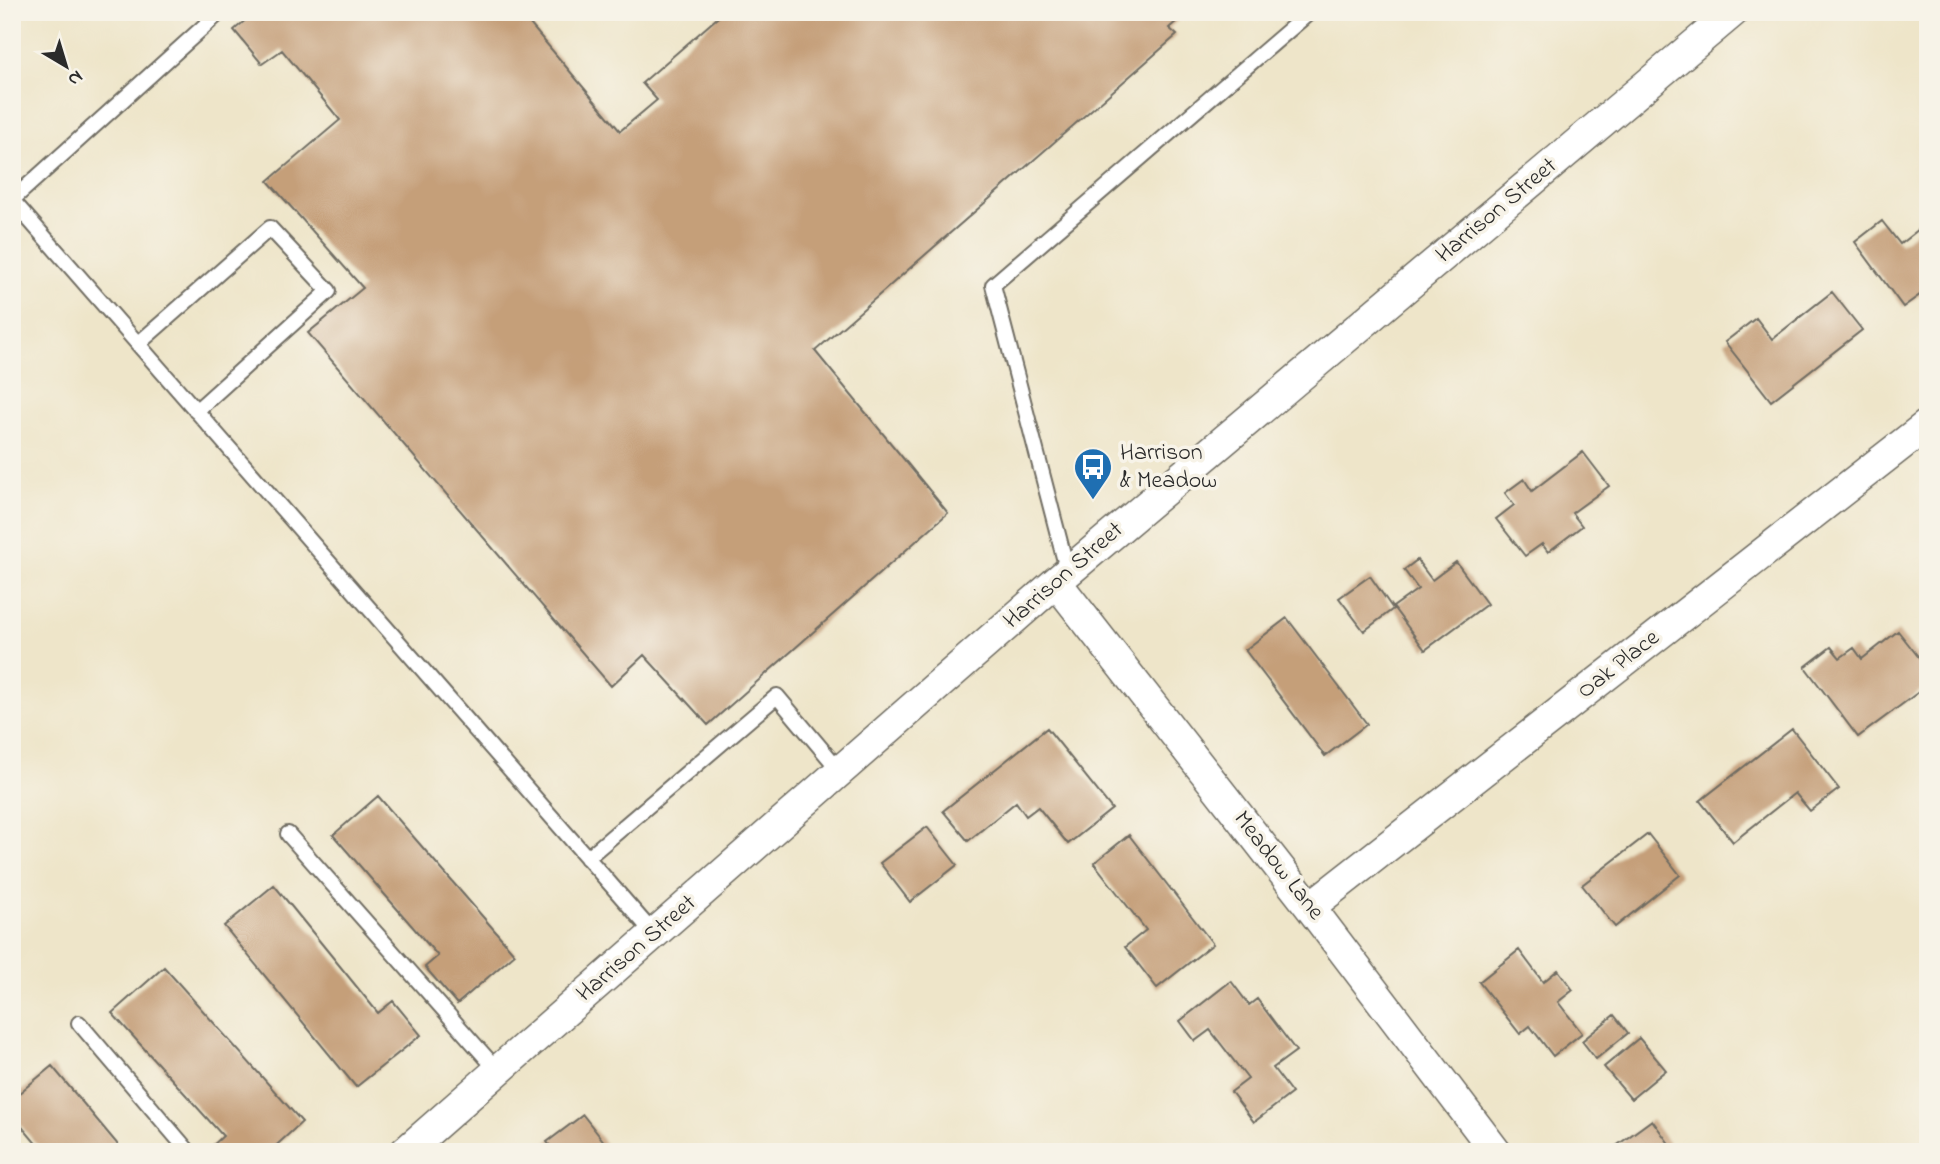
<svg xmlns="http://www.w3.org/2000/svg" width="1940" height="1164" font-family="'Indie Flower',sans-serif">
<style>
.building{fill:#c59f79}
.lines{fill:none;stroke-linecap:round;stroke-linejoin:round}
.service-casing{stroke:#6f6c62;stroke-width:18}
.minor-casing{stroke:#6f6c62;stroke-width:33}
.service{stroke:#fff;stroke-width:14}
.minor{stroke:#fff;stroke-width:30}
.labels{text-anchor:middle;dominant-baseline:central;stroke-width:7;stroke-linejoin:round;paint-order:stroke}
.street-label{font-size:24px;fill:#2b2b2b;stroke:#f7f3e8}
.poi-label{font-size:24px;fill:#2b2b2b;stroke:#f7f3e8;text-anchor:start}
</style>
<rect width="100%" height="100%" fill="#f7f3e8"/>
<filter id="ink" filterUnits="userSpaceOnUse"><feTurbulence type="fractalNoise" baseFrequency=".0143" numOctaves="2"/><feDisplacementMap in="SourceGraphic" scale="14" xChannelSelector="R" yChannelSelector="G"/><feConvolveMatrix kernelMatrix="1 2 1 2 8 2 1 2 1" color-interpolation-filters="sRGB"/></filter>
<filter id="wash" filterUnits="userSpaceOnUse"><feTurbulence type="fractalNoise" baseFrequency=".00686" numOctaves="4" result="noise"/><feDisplacementMap in="SourceGraphic" scale="28" xChannelSelector="R" yChannelSelector="G"/><feGaussianBlur stdDeviation="1.57" result="paint"/><feColorMatrix in="noise" values="0 0 0 0 0 0 0 0 0 0 0 0 0 0 0 0 0 1.4 0 .05"/><feComposite in="paint" operator="in"/></filter>
<g filter="url(#wash)">
<rect width="100%" height="100%" fill="#eee5c9"/>
<g id="blocks">
<path class="building" d="M255,12h265l100,119 37,-31 -15,-17 82,-71h463l-18,16 8,7 -362,316 133,162 -240,212 -64,-70 -33,31 -303,-353 55,-45 -95,-107 72,-61 -58,-70 -20,14 -28,-34z
M1882,221l18,23 28,-22v67l-25,18 -48,-65z
M1832,292l30,38 -91,71 -46,-59 31,-24 16,21z
M1583,452l26,34 -37,27 10,13 -34,26 -6,-8 -17,12 -29,-37 18,-14 -9,-12 19,-14 8,12z
M1417,560l15,20 24,-18 31,42 -62,46 -32,-43 25,-18 -14,-19z
M1370,576l23,33 -29,22 -25,-33z
M1287,618l80,106 -42,32 -80,-106z
M1898,631l30,38v16l-70,52 -53,-70 26,-20 9,11 14,-10 8,11z
M1047,728l65,81 -44,35 -30,-37 -12,9 -10,-14 -48,39 -25,-30z
M1792,729l47,60 -29,22 -15,-18 -62,49 -33,-41z
M378,796l137,158 -58,50 -32,-37 13,-11 -105,-121z
M927,827l30,38 -47,37 -30,-39z
M1648,834l32,41 -65,52 -33,-42z
M1129,835l84,109 -56,44 -32,-41 21,-17 -52,-67z
M274,885l104,128 15,-12 28,34 -65,52 -132,-161z
M1519,950l24,32 15,-12 15,20 -15,12 24,31 -29,23 -23,-30 -10,8 -41,-52z
M164,967l138,155 -33,30h-54l-4,-5 12,-11 -111,-123z
M1231,981l18,24 8,-6 39,52 -23,17 19,25 -38,29 -23,-30 17,-13 -38,-49 -15,11 -15,-20z
M1614,1015l14,18 -32,26 -14,-18z
M1639,1038l27,32 -35,29 -27,-32z
M52,1066l72,86h-81l-31,-37v-16z
M583,1115l29,37h-57l-8,-10z
M1652,1120l23,32h-67z"/>
</g>
</g>
<g filter="url(#ink)">
<use href="#blocks" fill-opacity="0" stroke="#6f6c62" stroke-width="2"/>
<g class="lines">
<defs>
<path id="service" d="M12,200l642,734
M12,200l208,-188
M138,344l132,-116 59,63 -133,120
M1068,573l-75,-288 317,-273
M288,834l210,237
M587,858l190,-162 63,75
M79,1023l110,129"/>
<path id="minor" d="M1056,582l254,325 186,245
M1310,907l618,-483
M405,1152l651,-570 677,-570"/>
</defs>
<use href="#service" class="service-casing"/>
<use href="#minor" class="minor-casing"/>
<use href="#service" class="service"/>
<use href="#minor" class="minor"/>
</g>
</g>
<defs>
<symbol id="bus-pin" viewBox="-11 -11 22 30"><path d="M0 17L-7.5 6A9.5 9.5 0 1 1 7.5 6Z" fill="#1f6fb2" stroke="#f7f3e8"/><path d="M-5-6H5V4H4V6H2V4H-2V6H-4V4H-5ZM-3.5-4V0h7V-4ZM-3.5 1.2v1.5H-2V1.2ZM2 1.2v1.5H3.5V1.2Z" fill="#fff"/></symbol>
</defs>
<g fill-rule="evenodd">
<use href="#bus-pin" x="1071" y="445" width="44" height="60"/>
</g>
<g class="labels">
<g class="street-label">
<text transform="translate(1497 211) rotate(-40)">Harrison Street</text>
<text transform="translate(1064 576) rotate(-41)">Harrison Street</text>
<text transform="translate(1619 665) rotate(-38)">Oak Place</text>
<text transform="translate(1278 866) rotate(52)">Meadow Lane</text>
<text transform="translate(637 949) rotate(-41)">Harrison Street</text>
</g>
<g class="poi-label">
<text x="1120" y="453">Harrison<tspan x="1120" dy="28">&amp; Meadow</tspan></text>
</g>
</g>
<rect width="1940" height="1164" fill="none" stroke="#f7f3e8" stroke-width="42"/>
<g transform="translate(66 66) rotate(142)" stroke="#f7f3e8" stroke-width="5" paint-order="stroke">
<path d="M0-5L12 26L0 18L-12 26Z" fill="#2b2b2b"/>
<text y="-10" font-size="19" font-weight="bold" text-anchor="middle" fill="#2b2b2b">N</text>
</g>
</svg>
